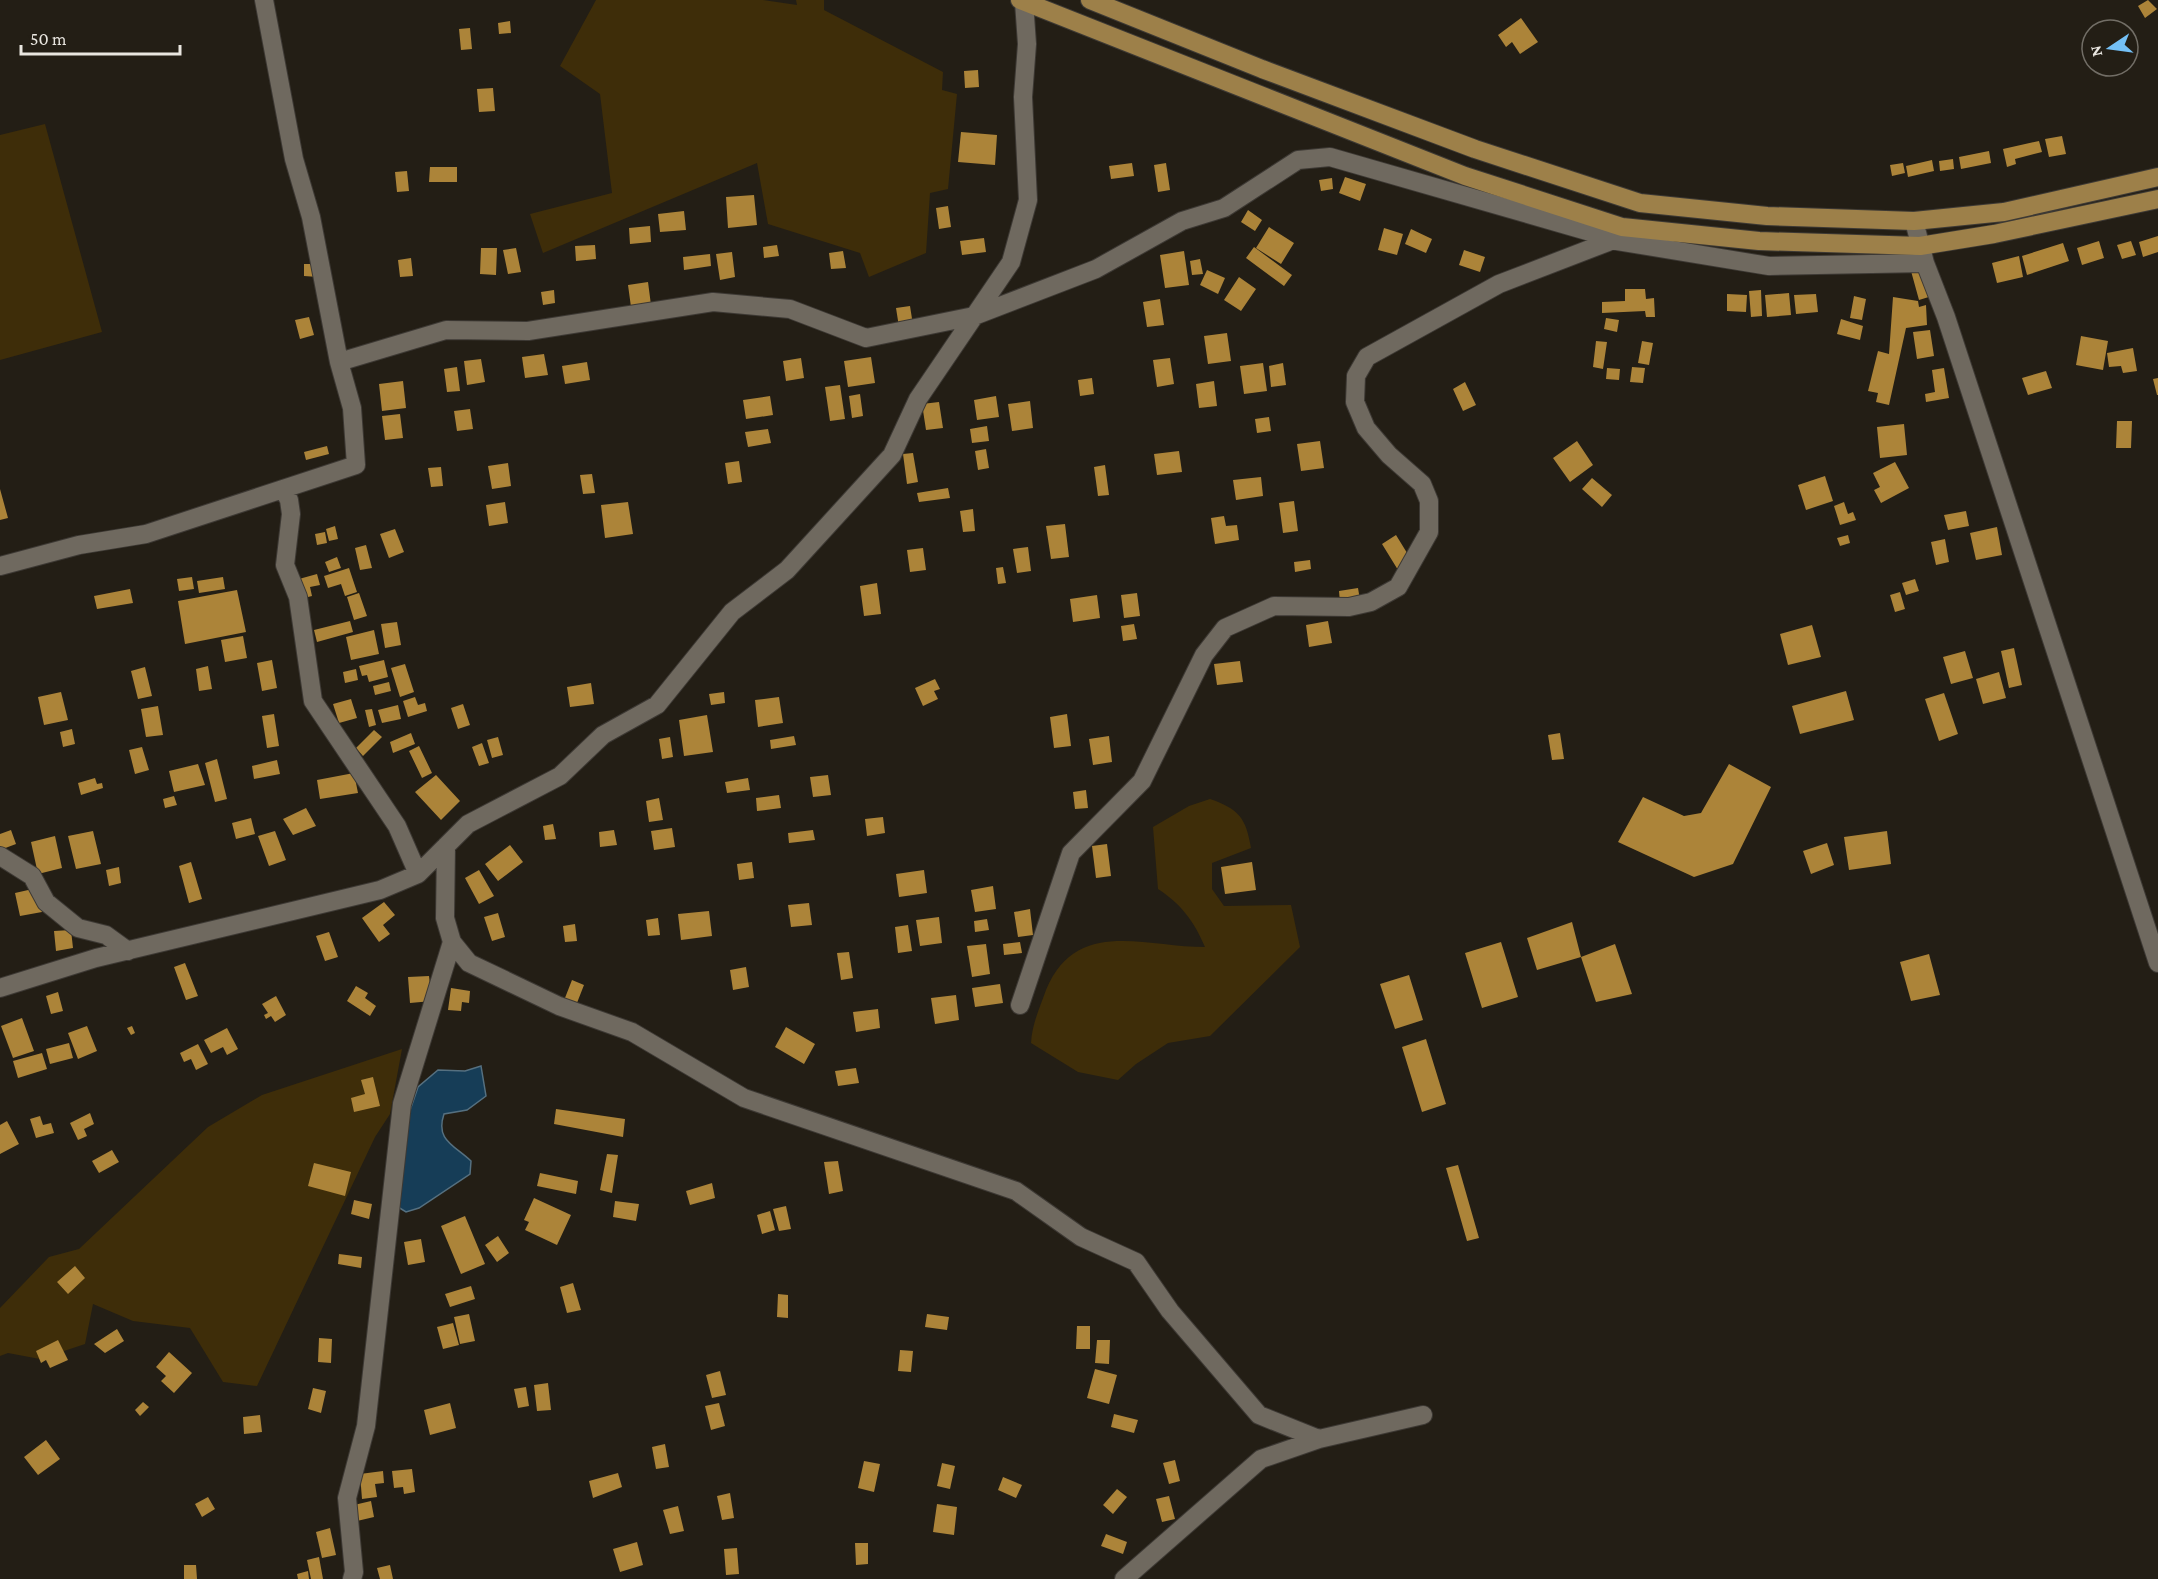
<svg xmlns="http://www.w3.org/2000/svg" width="2158" height="1579" font-family="'Crimson Pro',serif">
<style>
.green{fill:#3e2d09}
.water{fill:#163d57;stroke:#557080;stroke-width:1.5}
.building{fill:#ac8439}
.lines{fill:none;stroke-linecap:round;stroke-linejoin:round}
.street-casing{stroke:#3d3934;stroke-width:20}
.primary-casing{stroke:#3d3934;stroke-width:20}
.street{stroke:#6f695f;stroke-width:18}
.primary{stroke:#9d8049;stroke-width:18}
</style>
<rect width="100%" height="100%" fill="#231e15"/>
<path class="green" d="M596,0h167l34,5 -1,-5h28v10l119,62 -1,18 15,4 -9,95 -18,4 -4,60 -57,24 -9,-24 -92,-29 -11,-61 -214,90 -13,-39 82,-21 -12,-99 -40,-28z
M45,124l57,208 -102,28v-225z
M1210,799c29,10 36,19 41,49l-39,15v26l12,17 67,-1 9,42 -90,89 -42,7 -32,21 -18,16 -40,-8 -47,-29c1,-19 9,-36 15,-53 30,-73 99,-43 159,-43 -11,-26 -24,-43 -47,-58l-5,-62 36,-21z
M402,1049l-12,65 -15,23 -118,249 -34,-4 -33,-54 -57,-7 -40,-17 -8,40 -45,15 -32,-6 -8,3v-48l49,-51 30,-8 129,-122 54,-32z"/>
<path class="water" d="M481,1066l5,30 -19,14 -23,4c-9,26 10,31 27,47l-1,13 -51,34 -13,4 -8,-5 9,-88 11,-32 20,-17 27,1z"/>
<path class="building" d="M2148,0l9,9 -12,9 -7,-12z
M1521,18l17,24 -18,12 -8,-12 -6,5 -8,-12z
M510,21l1,12 -12,1 -1,-11z
M470,28l2,21 -11,1 -2,-21z
M978,70l1,17 -14,1 -1,-17z
M493,88l2,23 -16,1 -2,-23z
M961,132l36,3 -2,30 -37,-3z
M2062,136l4,18 -17,3 -4,-18z
M2039,141l3,11 -27,7 1,5 -9,3 -4,-18z
M1989,151l2,12 -30,6 -2,-12z
M1953,159l1,10 -14,2 -1,-10z
M1932,160l2,11 -26,6 -2,-11z
M1132,163l2,13 -23,3 -2,-13z
M1166,163l4,27 -12,2 -4,-27z
M1903,163l2,10 -13,3 -2,-11z
M430,167h27v15h-28z
M407,171l2,20 -12,1 -2,-20z
M1345,177l21,7 -6,17 -21,-8z
M1332,178l1,11 -12,2 -2,-11z
M754,195l3,30 -29,3 -2,-31z
M948,206l3,21 -12,2 -3,-21z
M1248,210l14,10 -7,11 -14,-9z
M684,211l2,19 -26,2 -2,-18z
M650,226l1,16 -21,2 -1,-16z
M1269,227l25,16 -13,21 -25,-16z
M1384,228l19,6 -6,21 -19,-5z
M1411,229l21,10 -6,14 -21,-9z
M2158,236v16l-15,5 -4,-15z
M984,238l2,14 -24,3 -2,-14z
M2099,241l5,17 -22,7 -5,-17z
M2131,241l5,14 -14,4 -5,-14z
M2063,243l6,18 -42,14 -5,-19z
M595,245l1,14 -20,2 -1,-15z
M777,245l2,11 -15,2 -1,-11z
M1254,247l38,28 -8,11 -38,-28z
M481,248h16l-1,27 -16,-1z
M516,248l5,24 -13,2 -5,-24z
M1464,250l21,7 -5,15 -21,-7z
M843,251l3,17 -15,1 -2,-16z
M1184,251l5,34 -24,3 -5,-33z
M732,252l3,25 -15,3 -4,-26z
M710,254l1,12 -27,4 -1,-13z
M2019,256l4,21 -26,6 -5,-20z
M411,258l2,18 -13,1 -2,-17z
M1200,259l3,15 -11,1 -2,-14z
M304,264h14v13l-14,-1z
M1924,268l8,28 -13,4 -8,-29z
M1207,270l18,8 -7,16 -18,-9z
M1239,277l17,12 -15,22 -17,-11z
M648,282l3,23 -20,2 -3,-22z
M1625,289h20l1,10 8,-1 1,19h-9l-1,-6 -43,2v-11l23,-1z
M554,290l1,13 -12,2 -2,-13z
M1761,290l1,26 -11,1 -2,-26z
M1789,293l2,22 -24,2 -2,-22z
M1727,294l20,1 -1,17 -19,-1z
M1816,294l2,18 -22,2 -2,-19z
M1854,296l12,3 -4,21 -12,-2z
M1893,297l25,4 1,6 7,-2 1,20 -21,3 -17,77 -13,-3 2,-9 -10,-2 10,-40 11,3z
M1160,299l4,26 -17,2 -4,-25z
M910,306l3,19 -14,2 -3,-19z
M309,317l5,18 -14,4 -5,-19z
M1606,318l13,2 -2,12 -13,-3z
M1841,319l22,7 -3,14 -23,-6z
M1930,330l4,26 -17,3 -4,-27z
M1227,333l4,28 -23,3 -4,-28z
M2081,336l27,5 -5,29 -27,-5z
M1596,341l11,1 -4,27 -10,-2z
M1642,341l11,2 -4,22 -11,-2z
M2133,348l4,23 -14,2 -2,-7 -12,1 -2,-14z
M544,354l4,21 -23,3 -3,-21z
M871,357l4,26 -27,4 -4,-26z
M801,358l3,20 -18,3 -3,-20z
M1170,358l4,26 -17,3 -4,-27z
M481,359l4,23 -18,3 -3,-24z
M587,362l3,18 -25,4 -3,-18z
M1263,363l4,28 -23,3 -4,-28z
M1283,363l3,22 -15,2 -2,-21z
M457,367l3,24 -13,1 -3,-23z
M1632,367l13,1 -2,15 -13,-1z
M1607,368l13,1 -1,11 -13,-1z
M1944,368l5,30 -23,4 -1,-8 10,-2 -3,-22z
M2046,371l6,17 -24,7 -6,-17z
M1092,378l2,16 -14,2 -2,-16z
M2158,378v17h-1l-4,-16z
M403,381l3,27 -24,3 -3,-27z
M1214,381l3,25 -18,2 -3,-24z
M1465,382l11,23 -13,6 -10,-22z
M840,385l5,34 -15,2 -5,-34z
M860,394l3,22 -11,2 -3,-22z
M770,396l3,19 -27,4 -3,-19z
M996,396l3,21 -22,3 -3,-20z
M1030,401l3,27 -21,3 -4,-27z
M939,402l4,26 -17,2 -4,-26z
M470,409l3,20 -16,2 -3,-20z
M400,414l3,24 -18,2 -3,-24z
M1269,417l2,14 -14,2 -2,-14z
M2117,421h15l-1,27h-15z
M1904,424l3,31 -27,3 -3,-31z
M987,426l2,15 -17,2 -2,-14z
M768,429l3,14 -23,4 -3,-15z
M1320,441l4,27 -23,3 -4,-27z
M1577,441l16,24 -23,17 -17,-24z
M327,446l2,8 -23,6 -2,-8z
M986,449l3,19 -11,2 -3,-19z
M1179,451l3,21 -25,3 -3,-21z
M913,453l5,29 -11,2 -4,-30z
M739,461l3,21 -14,2 -3,-21z
M1895,462l14,26 -28,15 -7,-13 6,-3 -7,-14z
M508,463l3,23 -19,3 -4,-23z
M1105,465l4,30 -11,1 -4,-29z
M441,467l2,19 -12,1 -3,-19z
M592,474l3,19 -12,1 -3,-19z
M1825,476l8,25 -27,9 -8,-25z
M1261,477l2,19 -27,4 -3,-20z
M1592,478l20,17 -10,12 -20,-18z
M948,488l2,10 -31,4 -2,-9z
M0,489l8,29 -8,2z
M1294,501l4,30 -15,2 -4,-30z
M505,502l3,21 -19,3 -3,-21z
M628,502l5,32 -28,4 -4,-33z
M1844,502l4,12 5,-2 3,8 -16,5 -6,-19z
M973,509l2,22 -12,1 -3,-21z
M1966,511l3,15 -21,4 -4,-15z
M1224,516l2,10 11,-1 2,15 -24,4 -4,-26z
M1065,524l4,33 -18,2 -5,-33z
M335,526l3,13 -9,2 -3,-12z
M1997,527l5,28 -26,5 -6,-27z
M395,529l9,23 -15,6 -9,-24z
M325,532l2,11 -10,2 -2,-11z
M1396,535l16,26 -14,9 -16,-26z
M1848,535l2,8 -10,3 -3,-8z
M1945,539l4,23 -13,3 -5,-23z
M366,545l6,23 -12,2 -5,-22z
M1028,547l3,24 -14,2 -4,-24z
M923,548l3,22 -16,2 -3,-22z
M337,557l4,11 -12,4 -4,-10z
M1310,560l1,9 -16,3 -1,-10z
M1003,567l3,16 -8,1 -2,-16z
M349,568l8,24 -12,4 -4,-12 -13,4 -4,-12z
M317,574l3,11 -10,2 2,9 -8,2 -5,-19z
M192,577l2,12 -15,2 -2,-12z
M223,577l2,12 -26,4 -2,-12z
M1915,579l4,12 -13,4 -4,-12z
M877,583l4,31 -17,2 -4,-30z
M1358,588l2,12 -20,3 -1,-12z
M130,589l3,14 -36,6 -3,-13z
M237,590l9,42 -61,12 -7,-43z
M1900,592l5,17 -10,3 -5,-17z
M359,593l8,23 -13,4 -7,-23z
M1137,593l3,23 -16,2 -3,-23z
M1097,595l3,23 -27,4 -3,-23z
M350,621l3,11 -36,10 -3,-12z
M1328,621l4,22 -23,4 -3,-22z
M397,622l4,23 -16,3 -4,-24z
M1134,624l3,15 -14,2 -2,-15z
M1812,625l9,32 -33,8 -8,-31z
M374,630l5,24 -28,6 -5,-23z
M243,636l4,22 -22,4 -4,-22z
M2014,648l8,37 -13,3 -8,-37z
M1965,651l8,27 -22,6 -8,-27z
M272,660l5,28 -15,3 -5,-28z
M384,660l4,17 -19,5 -2,-7 -5,1 -3,-10z
M1240,661l3,21 -26,3 -3,-21z
M405,664l9,28 -14,5 -9,-29z
M208,666l4,23 -13,2 -3,-22z
M145,667l7,29 -14,3 -7,-28z
M356,669l2,11 -13,3 -2,-11z
M1999,672l7,26 -23,6 -7,-25z
M935,679l5,10 -6,2 4,8 -15,7 -8,-18z
M389,682l2,9 -16,4 -2,-9z
M591,683l3,21 -24,3 -3,-20z
M1846,691l8,29 -54,14 -8,-28z
M61,692l7,28 -24,5 -6,-28z
M724,692l1,11 -14,2 -2,-11z
M1944,693l14,41 -19,7 -14,-42z
M415,697l3,8 7,-2 2,8 -19,6 -5,-16z
M779,697l4,26 -25,4 -3,-27z
M351,699l6,19 -18,5 -6,-19z
M463,704l7,21 -12,4 -7,-21z
M398,705l3,14 -19,4 -4,-13z
M158,706l5,29 -17,2 -5,-28z
M372,709l4,16 -7,2 -4,-17z
M274,714l5,32 -12,2 -5,-32z
M1067,714l4,32 -17,2 -4,-31z
M707,715l6,37 -29,4 -5,-36z
M72,729l3,15 -12,3 -3,-15z
M374,730l8,7 -19,19 -7,-8z
M411,733l4,11 -22,9 -3,-11z
M1560,733l4,26 -12,1 -4,-25z
M794,736l2,9 -25,4 -1,-9z
M1109,736l3,26 -19,3 -4,-26z
M498,737l5,18 -11,3 -5,-18z
M670,737l3,20 -11,2 -3,-20z
M482,743l7,20 -10,3 -7,-19z
M419,746l13,27 -10,5 -13,-27z
M142,747l7,23 -14,4 -6,-24z
M217,759l10,40 -12,3 -10,-39z
M277,760l3,14 -26,5 -2,-13z
M198,764l7,21 -31,7 -5,-21z
M1729,764l42,23 -38,77 -39,13 -76,-35 25,-45 41,19 17,-3z
M354,773l4,20 -38,6 -3,-19z
M436,775l24,26 -19,19 -26,-28z
M828,775l3,20 -18,2 -3,-20z
M95,778l2,6 5,-1 1,5 -22,7 -3,-12z
M748,778l2,12 -23,3 -2,-11z
M1086,790l2,18 -13,1 -2,-17z
M779,795l2,13 -24,3 -1,-13z
M174,796l3,9 -12,3 -2,-9z
M659,798l4,22 -14,2 -3,-21z
M306,808l10,18 -23,9 -10,-16z
M883,817l2,16 -18,3 -2,-17z
M251,818l4,16 -19,5 -4,-16z
M553,824l3,15 -11,1 -2,-14z
M672,828l3,19 -21,3 -3,-19z
M11,830l5,14 -16,6v-16z
M614,830l3,15 -17,2 -1,-15z
M813,830l2,10 -26,3 -1,-10z
M93,831l8,33 -25,5 -8,-33z
M275,831l11,29 -17,6 -11,-30z
M1887,831l4,33 -42,6 -5,-33z
M55,836l7,32 -24,6 -7,-32z
M1827,843l7,22 -23,9 -8,-23z
M1107,844l4,32 -15,2 -4,-32z
M510,845l13,17 -25,19 -13,-17z
M191,862l11,37 -13,4 -10,-37z
M752,862l2,16 -15,2 -2,-16z
M1252,862l4,28 -31,4 -4,-27z
M119,867l2,16 -12,3 -3,-16z
M479,870l15,26 -15,8 -14,-26z
M924,870l3,23 -28,4 -3,-23z
M993,886l3,23 -21,3 -4,-22z
M37,888l5,24 -22,4 -5,-23z
M384,902l11,13 -12,10 7,9 -11,8 -17,-24z
M809,903l3,22 -21,2 -3,-22z
M1030,909l3,26 -15,2 -4,-25z
M709,911l3,25 -31,4 -3,-26z
M498,913l7,24 -13,4 -8,-24z
M939,917l3,26 -22,3 -4,-26z
M658,918l2,17 -12,1 -2,-16z
M987,919l2,11 -14,2 -1,-11z
M1572,922l9,35 -44,13 -10,-32z
M575,924l2,17 -12,1 -2,-16z
M908,925l4,26 -14,2 -3,-26z
M71,930l2,18 -17,3 -2,-20z
M329,932l9,25 -13,4 -9,-25z
M1020,942l2,11 -18,2 -1,-11z
M1501,942l17,55 -36,11 -17,-55z
M986,944l4,30 -18,3 -5,-31z
M1615,944l17,50 -36,8 -15,-45z
M849,952l4,26 -12,2 -4,-27z
M1929,954l11,41 -29,6 -11,-39z
M185,963l13,33 -12,4 -12,-33z
M746,967l3,20 -16,3 -3,-20z
M1409,975l14,45 -28,9 -15,-45z
M429,976l3,25 -22,2 -2,-26z
M572,980l12,5 -9,23 -12,-5z
M1000,984l3,19 -28,4 -3,-19z
M356,986l12,7 -3,5 11,8 -6,10 -23,-15z
M451,988l19,3 -1,12 -7,-1 -1,9 -13,-1z
M58,992l5,19 -12,3 -5,-18z
M956,995l3,25 -24,4 -4,-26z
M276,996l10,19 -11,7 -4,-6 -5,3 -2,-4 4,-2 -6,-9z
M878,1009l2,19 -24,4 -3,-20z
M22,1018l12,33 -21,7 -12,-32z
M87,1026l10,25 -19,8 -10,-26z
M132,1026l3,7 -4,2 -4,-7z
M786,1027l29,17 -11,20 -29,-17z
M227,1028l11,21 -11,6 -4,-8 -12,6 -7,-13z
M1426,1039l20,65 -24,8 -20,-65z
M69,1043l4,15 -23,6 -4,-15z
M198,1044l10,20 -12,6 -5,-11 -7,3 -4,-9z
M42,1053l5,16 -29,9 -5,-17z
M856,1068l3,15 -21,3 -3,-15z
M373,1077l7,29 -26,6 -3,-14 14,-4 -4,-14z
M556,1109l69,10 -2,18 -69,-13z
M90,1113l4,11 -10,5 3,7 -9,4 -8,-17z
M40,1116l3,9 8,-2 3,10 -18,5 -6,-19z
M7,1121l12,23 -19,10v-29z
M112,1150l7,12 -20,11 -7,-12z
M607,1154l11,1 -6,38 -12,-3z
M838,1161l5,30 -14,3 -5,-32z
M314,1163l37,9 -6,24 -37,-10z
M1458,1165l21,73 -12,3 -21,-73z
M540,1173l38,8 -2,13 -39,-8z
M712,1183l3,15 -25,7 -4,-14z
M534,1198l37,17 -14,30 -32,-15 4,-8 -5,-2z
M354,1200l18,4 -3,15 -18,-5z
M615,1201l24,3 -3,17 -23,-4z
M786,1206l5,23 -12,2 -6,-22z
M770,1211l5,19 -13,4 -5,-19z
M465,1216l20,48 -24,10 -20,-48z
M498,1236l11,17 -12,9 -12,-17z
M421,1239l4,23 -17,3 -4,-23z
M339,1254l23,3 -1,11 -23,-4z
M75,1266l10,12 -17,16 -11,-12z
M573,1283l8,27 -14,3 -7,-26z
M471,1286l4,13 -25,8 -5,-13z
M778,1294l10,1v23l-11,-1z
M469,1314l6,27 -15,3 -6,-27z
M927,1314l22,3 -2,13 -22,-3z
M453,1323l6,22 -16,4 -6,-22z
M1077,1326h13v23h-14z
M117,1329l7,12 -19,12 -11,-9z
M319,1338l13,1 -1,24 -13,-1z
M58,1340l10,20 -18,8 -4,-8 -5,3 -5,-12z
M1097,1340h13l-1,24 -14,-1z
M900,1350l13,1 -2,21 -13,-1z
M169,1352l23,21 -18,20 -13,-12 5,-5 -10,-9z
M1095,1369l22,6 -8,29 -22,-6z
M720,1371l6,24 -14,3 -6,-23z
M548,1383l3,27 -14,1 -3,-26z
M526,1387l3,19 -11,2 -4,-19z
M313,1388l13,3 -5,22 -13,-4z
M143,1402l6,5 -9,9 -5,-6z
M450,1403l6,25 -26,7 -6,-25z
M719,1403l6,23 -14,4 -6,-24z
M1114,1414l24,6 -4,13 -23,-6z
M260,1415l2,17 -18,2 -1,-17z
M46,1440l14,19 -22,16 -14,-18z
M665,1444l4,23 -13,2 -4,-22z
M1175,1460l5,21 -11,3 -6,-21z
M864,1461l16,3 -6,28 -16,-4z
M942,1463l13,3 -5,23 -13,-3z
M412,1469l3,23 -11,2 -1,-7 -9,1 -2,-17z
M383,1471l1,12 -9,1 2,13 -15,2 -2,-25z
M618,1473l4,14 -29,11 -4,-17z
M1003,1477l19,8 -6,13 -18,-8z
M1117,1489l10,8 -14,17 -10,-9z
M730,1493l4,25 -12,2 -5,-24z
M1169,1496l6,23 -13,3 -6,-23z
M208,1497l7,12 -13,8 -7,-13z
M371,1501l3,16 -17,4 -3,-16z
M937,1504l20,3 -3,28 -21,-3z
M678,1506l6,25 -14,3 -7,-24z
M330,1528l6,27 -14,3 -6,-26z
M1106,1534l21,8 -4,12 -22,-8z
M637,1542l6,23 -23,7 -7,-23z
M855,1543h13v21l-12,1z
M737,1548l2,26 -13,1 -2,-26z
M319,1557l4,22h-12l-4,-19z
M184,1565h12l1,14h-13z
M390,1565l3,14h-13l-3,-11z
M308,1571l1,8h-11l-1,-5z"/>
<g class="lines">
<defs>
<path id="street" d="M264,0l30,159 17,58 28,145
M1914,221l11,42 21,54 212,646
M283,489l6,11 2,14 -6,51 13,32 15,104 84,125 21,48
M0,566l79,-21 67,-11 210,-69 -4,-57 -13,-46 107,-32 82,1 185,-29 77,7 76,29 108,-22 122,-47 86,-48 42,-13 74,-48 32,-3 257,74 24,9 158,26 156,-3
M446,846l-1,72 7,24 17,21 90,43 73,26 112,66 272,93 65,46 55,25 34,49 89,104 60,24 104,-24
M0,856l32,20 14,26 32,26 28,7 22,16
M0,988l96,-30 284,-68 38,-16 50,-50 92,-48 43,-41 54,-30 75,-93 55,-42 105,-115 26,-56 93,-137 17,-62 -5,-103 4,-53 -3,-42
M1020,1005l51,-152 71,-72 62,-126 21,-27 49,-22 75,1 22,-5 27,-15 31,-55v-31l-7,-17 -33,-29 -23,-27 -11,-26 1,-26 11,-19 132,-73 109,-42 7,-7
M352,1579l2,-7 -7,-74 19,-72 36,-322 50,-162
M1124,1579l137,-120 58,-20"/>
<path id="primary" d="M1020,0l445,176 157,51 137,14 161,5 74,-12 164,-35
M1090,0l172,69 213,80 165,54 127,13 147,5 90,-9 154,-35"/>
</defs>
<use href="#street" class="street-casing"/>
<use href="#primary" class="primary-casing"/>
<use href="#street" class="street"/>
<use href="#primary" class="primary"/>
</g>
<g transform="translate(2110 48) rotate(257)"><circle r="28" fill="#231e15" stroke="#726e66" stroke-width="1.5"/>
<path d="M0-4.5L10 22L0 15L-10 22Z" fill="#74c0f6"/>
<text y="-9" font-size="16" font-weight="bold" text-anchor="middle" fill="#e9e6e0">N</text>
</g>
<path d="M21 45v9h159v-9" fill="none" stroke="#e9e6e0" stroke-width="3"/>
<text x="30" y="45" font-size="18" fill="#e9e6e0" stroke="#231e15" stroke-width="4.5" paint-order="stroke">50 m</text>
</svg>
